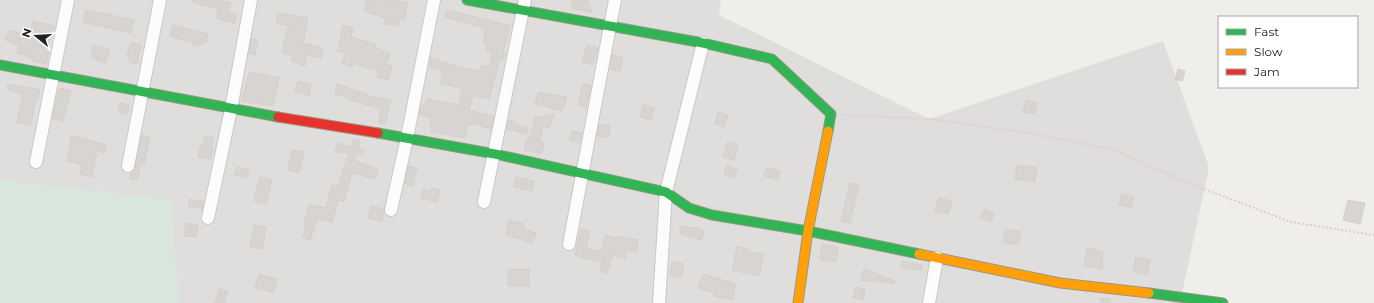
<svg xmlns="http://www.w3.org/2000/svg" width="1374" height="303" font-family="Montserrat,sans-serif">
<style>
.residential{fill:#dfdedc}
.wetland{fill:#d9e6de}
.building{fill:#d7d4d2;stroke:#d3d0cc}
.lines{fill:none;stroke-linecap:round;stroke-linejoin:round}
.street-casing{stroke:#c9c8c7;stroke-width:14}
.fast-casing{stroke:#999a82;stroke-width:11}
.slow-casing{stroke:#999a82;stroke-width:11}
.jam-casing{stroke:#999a82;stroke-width:11}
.path{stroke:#dccecd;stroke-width:2;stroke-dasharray:2 2;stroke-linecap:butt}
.street{stroke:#fdfcfc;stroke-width:12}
.fast{stroke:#30b455;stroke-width:9}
.slow{stroke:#ff9f0a;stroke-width:9}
.jam{stroke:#e5322d;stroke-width:9}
</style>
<rect width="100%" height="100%" fill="#f0eeeb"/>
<path class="residential" d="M0,0h721l-2,15 210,104 234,-78 46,126 -29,136h-1180z"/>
<path class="wetland" d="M0,180l171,20 7,103h-178z"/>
<path class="building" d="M193,0h26l12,3 -3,10 9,1 -2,9 -18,-4 1,-10 -25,-7z
M367,0h13l9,2 1,-2 18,3 -4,16 -4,-1 -2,8 -13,-2 1,-6 -22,-7z
M573,0h14l5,13 -21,-5z
M86,10l48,10 -3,13 -48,-11z
M447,10l63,16 -7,26h3l-3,8 -3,-1 -11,40 -16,-4 -4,15 25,7 -3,12 -19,-6 -1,2 -3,-1 -3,14 -34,-6 1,-4 -2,-4 1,-6 -12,-4 2,-8 2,1 1,-3h2l1,-5 32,6 3,-14v-2l-22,-6 3,-12 -13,-4v-9l32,10 18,3 2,-6 7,2 4,-15 -7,-2 2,-5 -5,-2 2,-7 -1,-1 1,-7 -40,-11z
M278,13l30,5 -5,25 20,5 -2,10 -15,-3 -1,11 -14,-5 2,-5 -10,-3 1,-7h-1l6,-20 -13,-3z
M33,21l21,5 -8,25 3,1 -3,12 -13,-3 1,-2 -7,-2 1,-2 -11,-2 2,-8 -14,-5 4,-10 20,6z
M173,25l35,9 -2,9 -13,3 1,-3 -24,-7z
M343,25l10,3 -2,9 25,8 -1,3 15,5 -4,12 6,1 -4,14 -11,-3 2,-6 -26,-8 -1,4 -10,-4 4,-10 -9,-2 5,-15 -2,-1z
M251,39l7,1 -3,15 -6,-1z
M131,42l10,3 -4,19 -8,-2 1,-4 -3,-2z
M93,45l17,5 -5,13 -14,-5z
M587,45l11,3 -5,17 -11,-3z
M612,55l11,2 -3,14 -10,-2z
M1178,69l7,2 -3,10 -7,-2z
M249,72l30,6 -6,28 -31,-5z
M298,81l13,3 -2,12 -14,-5z
M8,84l32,6 -2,8 -2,-1 -5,28 -14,-3 6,-28 -16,-5z
M337,84l32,11 -1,1 23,4 -6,24 -7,-1 3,-14 -30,-9 -16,-7z
M583,84l8,1 -5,22 -8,-2z
M60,88l11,3 -8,30 -11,-3z
M538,92l29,5 -5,14 -27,-7z
M1026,100l11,3 -3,11 -11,-2z
M120,103l9,2 -2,10 -9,-3z
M643,105l11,3 -3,12 -11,-3z
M718,112l10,3 -4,12 -9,-3z
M554,115l-5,13 -6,-2 -3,16 4,1 -3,11 -17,-4 3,-12 3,1 5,-21z
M508,120l8,2 -1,2 13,4 -1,6 -21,-5z
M599,125l11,1 -1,11 -12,-1z
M572,131l10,2 -2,10 -11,-3z
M71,135l35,10 -2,8 -7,-2 -5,26 -12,-3 2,-9 -15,-4 4,-15h-2z
M142,135l8,2 -6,27h-4l-2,15h-8v-6l5,-6z
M205,136l9,2 -3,11h2l-2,10 -13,-2 2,-10h2z
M353,139l6,1 -1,8 6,2 -1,4h-7l-1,7 23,8 -3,10 -23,-6 -8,28 -6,-1 -6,22 -15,-4 -7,22 -7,-3 3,-10 -2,-1 5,-22 17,4 6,-23 6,1 11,-33 -14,-1 3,-9 13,4z
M728,141l10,3 -4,16 -11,-3z
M292,150l12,2 -5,21 -11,-3z
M1017,165l20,3 -2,14 -20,-3z
M408,166l9,2 -4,18 -8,-2z
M727,166l10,3 -3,9 -10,-3z
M237,167l12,3 -3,8 -12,-3z
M767,167l13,4 -2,9 -14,-4z
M260,177l12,3 -6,24 -12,-3z
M516,177l18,4 -2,10 -18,-4z
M850,183l9,2 -9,38 -9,-2z
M432,188l8,2 -3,12 -16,-4 2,-8 8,2z
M1122,194l12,3 -3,11 -12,-3z
M939,198l13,3 -4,13 -13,-3z
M190,199l14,3 -2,7 -14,-3z
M1348,200l17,3 -5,21 -17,-4z
M371,206l13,3 -2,12 -14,-3z
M984,209l10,4 -3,9 -11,-4z
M509,220l15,4 -1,5 13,4 -4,10 -26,-8z
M186,223l12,2 -2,12 -12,-1z
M254,225l12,2 -4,22 -12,-2z
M681,226l10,2 3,-1 11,4 -4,9 -22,-7z
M581,229l9,2 -4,17 16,4 3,-17 11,3 1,-2 21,4 -2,12 -9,-2 -2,9 -12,-4 -6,18 -7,-2 3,-10 -19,-3 -9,-3z
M1006,229l15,3 -3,13 -15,-3z
M822,244l16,3 -2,15 -16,-2z
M737,246l12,4 -1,2 16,2 -5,22 -27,-6z
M1087,247l16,5 -1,17 -18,-3z
M1136,257l14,3 -3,15 -14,-3z
M902,261l20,4 -1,5 -20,-3z
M672,262l12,2 -2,13 -12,-2z
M508,269h21v17h-21z
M864,269l31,12 -1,2 -33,-3z
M259,274l18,5 -3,14 -19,-5z
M703,274l33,10 -4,16 -18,-4 1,-3 -17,-5z
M855,287l10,2 -2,11 -10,-2z
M219,289l9,2 -4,12h-9z
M1100,298l10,1v4l-10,-1z"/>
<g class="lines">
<defs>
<path id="street" d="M36,162l32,-162
M128,166l32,-166
M484,202l41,-202
M391,210l16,-72 27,-138
M208,218l23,-109 20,-109
M569,244l46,-244
M659,303l7,-111 37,-149
M929,303l8,-45"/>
<path id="fast" d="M467,0l236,43 69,16 59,55 -3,17
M0,65l278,52
M378,133l117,21 171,38 23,16 23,7 96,16 111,23
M1149,293l74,10"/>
<path id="slow" d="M919,254l141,29 89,10
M798,303l10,-72 20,-100"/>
<path id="jam" d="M278,117l100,16"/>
</defs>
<use href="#street" class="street-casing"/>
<use href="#fast" class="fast-casing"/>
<use href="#slow" class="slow-casing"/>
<use href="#jam" class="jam-casing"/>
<path class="path" d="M843,115l86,4 101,14 84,17 69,31 108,41 83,13"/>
<use href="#street" class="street"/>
<use href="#fast" class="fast"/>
<use href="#slow" class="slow"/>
<use href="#jam" class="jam"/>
</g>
<rect x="1218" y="16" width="140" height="72" fill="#ffffff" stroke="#a7a7a7"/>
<rect x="1226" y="29" width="20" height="6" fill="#30b455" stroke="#a7a7a7"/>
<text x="1254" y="36" font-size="12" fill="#222222">Fast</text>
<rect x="1226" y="49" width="20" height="6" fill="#ff9f0a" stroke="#a7a7a7"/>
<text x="1254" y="56" font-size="12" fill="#222222">Slow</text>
<rect x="1226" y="69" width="20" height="6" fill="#e5322d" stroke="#a7a7a7"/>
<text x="1254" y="76" font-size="12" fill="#222222">Jam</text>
<g transform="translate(36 36) rotate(288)" stroke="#ffffff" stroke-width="3" paint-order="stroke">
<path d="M0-3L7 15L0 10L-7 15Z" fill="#222222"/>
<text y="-6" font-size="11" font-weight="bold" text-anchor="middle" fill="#222222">N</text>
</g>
</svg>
